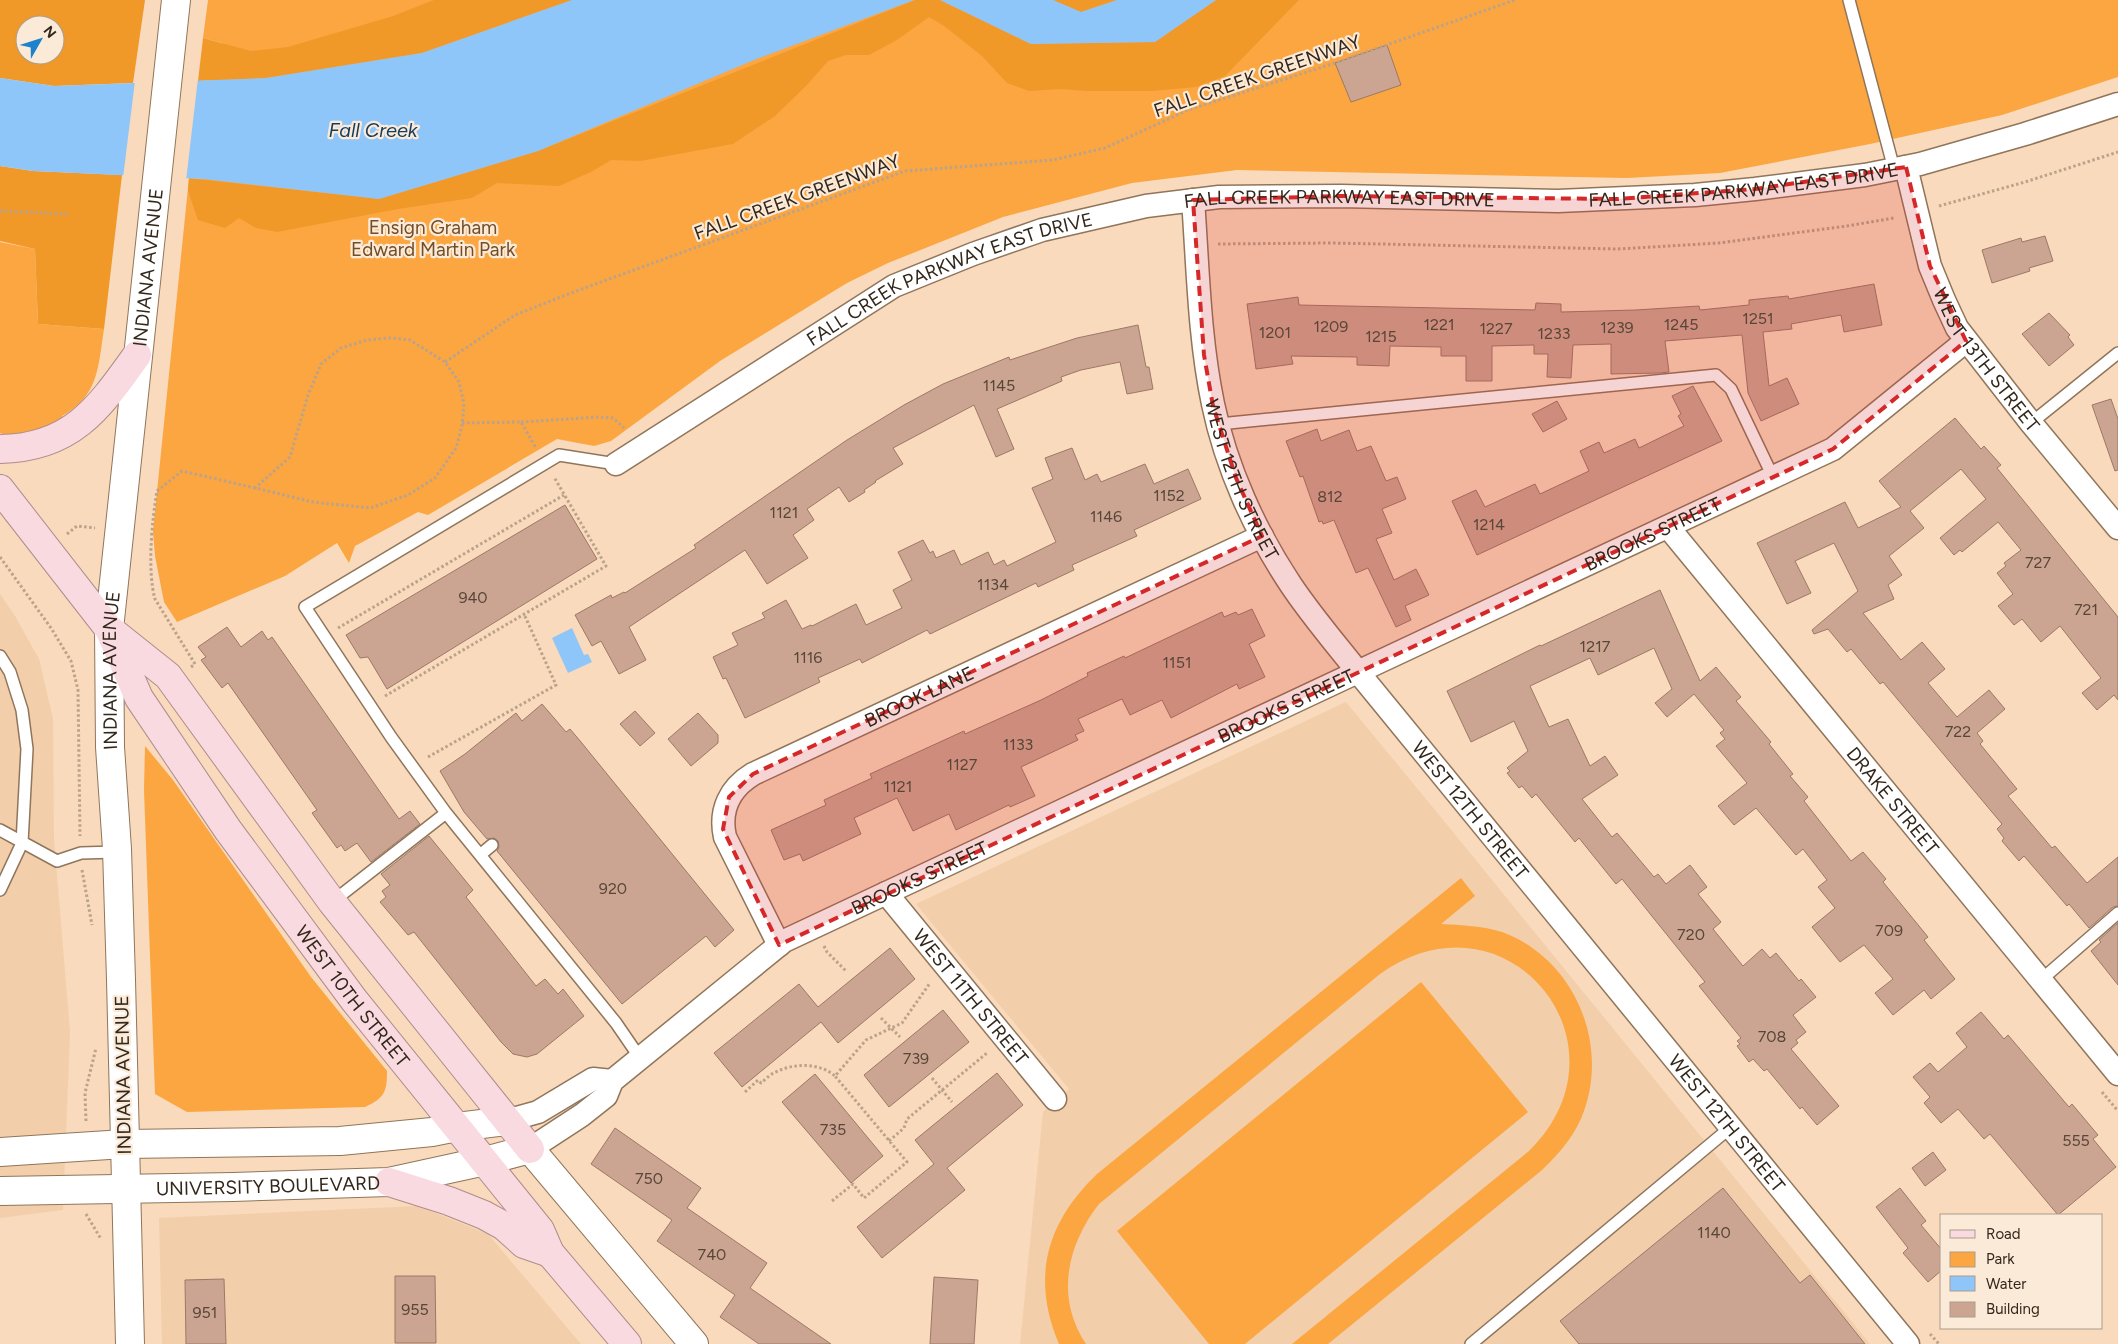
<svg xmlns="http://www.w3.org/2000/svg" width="2118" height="1344" font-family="Figtree,sans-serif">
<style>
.built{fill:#f2ceaa}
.green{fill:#fba641}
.forest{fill:#f09929;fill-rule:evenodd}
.water{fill:#8fc6f9}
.pier{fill:#f9dabc}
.building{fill:#cba592;stroke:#9c7867}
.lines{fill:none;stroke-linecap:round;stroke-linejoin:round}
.lane-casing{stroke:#90755a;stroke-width:14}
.street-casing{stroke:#90755a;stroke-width:25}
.secondary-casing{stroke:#90755a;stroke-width:30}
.primary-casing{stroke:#af8c8d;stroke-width:30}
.path{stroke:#bba28a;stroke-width:3;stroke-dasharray:2.5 2.5;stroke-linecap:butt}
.lane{stroke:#fff;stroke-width:11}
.street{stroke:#fff;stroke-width:22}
.secondary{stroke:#fff;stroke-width:28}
.primary{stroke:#f8dae0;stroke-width:28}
.marked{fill:#d62828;fill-opacity:0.2;stroke:#d62828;stroke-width:4;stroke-dasharray:10 6;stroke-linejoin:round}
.labels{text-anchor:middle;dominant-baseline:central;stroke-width:4.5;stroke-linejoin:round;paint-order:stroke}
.number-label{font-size:16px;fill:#584639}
.street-label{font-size:19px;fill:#32271b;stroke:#fcead8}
.park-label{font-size:19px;fill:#724e26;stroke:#fcead8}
.water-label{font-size:20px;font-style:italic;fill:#143d5e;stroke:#fcead8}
</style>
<rect width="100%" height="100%" fill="#f9dabc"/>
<path class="built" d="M0,594l15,22 24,43 14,60 1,120 16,193 -7,178 -63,8z
M1346,702l98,119 426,523h-850l23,-232 26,-23 -153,-185z
M418,1206l70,28 93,110h-419l-3,-126z"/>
<path class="green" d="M208,0h1910v77l-116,38 -132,29 -150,29 -93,5 -390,-8 -105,13 -129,34 -115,46 -41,20 -127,78 -109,80 -17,5 -37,-7 -129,76 -10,-3 -63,34 -6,17 -12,-20 -52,33 -108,46 -13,-20 -9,-46 -2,-25 36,-353 14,1 19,-136 -19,-5z
M0,242l35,7 3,75 66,5c-6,38 -5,67 -42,87l3,4c-15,9 -49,20 -65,13z
M145,746l28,34 138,197 76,94c0,20 -2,27 -22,36l-178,5 -32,-18 -11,-304z
M1461,878l14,18 -34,28c21,1 41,2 61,8 71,26 107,109 82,179 -8,23 -24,42 -42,59l-214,174h-36l237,-193c109,-107 -23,-267 -149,-177l-281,230c-32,41 -44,94 -13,140h-27c-28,-66 -13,-121 38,-170z
M1421,982l107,130 -283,232h-36l-92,-113z"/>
<path class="forest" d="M0,0h145l-12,83 -79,3 -54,-8zM25,25h30v30h-30z
M434,0h138l-150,53 -156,25 -68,3 5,-43 48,13 37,-4 105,-31z
M915,0h25l91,44 124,-2 61,-42h83l-74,76 -29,11 -44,4h-66l-26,-2 -31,2 -22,-8 -25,-27 -38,-30 -15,-9 -32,23 -28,15h-23l-18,6 -21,24 -32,31 -42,28 -93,17 -29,-1 -20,12 -32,14 -62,-3 -25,15 -74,11 -121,23 -21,-4 -17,-10 -14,10 -27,-8 -10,-29 1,-13 190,21 159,-48z
M1053,0h64l-36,12z
M0,166l33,5 89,4 -18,154 -66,-5 -3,-75 -35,-8z"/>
<path class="water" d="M572,0h342l-160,60 -216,91 -159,48 -176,-20 -170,-8 -33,-5v-88l54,8 212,-8 156,-25z
M940,0h113l28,12 36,-12h99l-61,42 -124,2z
M572,628l12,27 4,-1 4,8 -24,11 -16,-35z"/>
<path class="pier" d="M198,78l-12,103 -63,-3 12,-97z"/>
<path class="building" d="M1387,45l14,40 -50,17 -16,-39z
M2045,236l8,25 -24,7 1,3 -38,12 -10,-33 39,-12 1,4z
M1874,284l8,41 -38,7 -3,-17 -50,9 1,5 -29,3 6,54 18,-8 12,26 -38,17 -13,-28 -6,-58 -77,6 4,31 -9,1 -49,1v-30l-38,1 -2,33 -24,-1 1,-23h-14v-9l-42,1v35h-26v-25h-25v-9l-51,-1 -1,20 -32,-1v-8l-66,-1 2,8 -37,5 -9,-65 51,-7 1,8 236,5 1,-7 25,1v8l75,-2 63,-4 1,4 49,-5v-5l39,-4 1,3z
M2049,313l21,22 -2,2 6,8 -25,21 -27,-32z
M1138,325l8,42h3l4,22 -26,5 -7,-32 -39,8 -20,7 1,4 -65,28 17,40 -18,8 -22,-52 -81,43 10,16 -28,17 1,1 -12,8 1,2 -16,10 -10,-15 -32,22 7,11 -21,15 15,23 -41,26 -22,-34 -116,77 17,33 -27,14 -18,-33 -9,5 -17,-31 36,-20 1,3 12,-6 1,1 71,-45 -2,-3 153,-105 57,-35 39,-21 66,-27 1,3 67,-22z
M1693,386l29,55 -245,114 -25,-54 24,-11 9,17 50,-23 5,10 49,-23 -9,-20 19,-9 5,11 31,-14 4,9 45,-22 -6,-10 3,-2 -9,-18z
M2111,399l7,20v51l-3,1 -23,-66z
M1557,401l10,18 -24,13 -11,-18z
M1955,418l26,31 3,-3 17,19 -4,3 121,149v83l-4,-5 -17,15 -15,-17 19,-15 -41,-52 -19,16 -19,-23 -8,6 -16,-19 15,-12 -16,-21 9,-7 -2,-3 17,-13 -23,-28 -36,30 -2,-2 -6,5 -14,-17 46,-39 -25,-30 -51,42 14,17 -35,28 13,19 -14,10 6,14 -31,14 38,47 21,-18 23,27 -17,14 29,34 32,-27 16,19 -28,24 6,8 -3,3 37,45 -9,7 44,52 3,-2 32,37 31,-26v49l-5,1 -24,21 -20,-24 -2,2 -43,-50 -5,5 -17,-20 2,-3 -7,-9 5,-5 -119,-142 -3,2 -29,-35 -4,3 -19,-23 -14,5 -2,-4 46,-39 -24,-48 -39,18 16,32 -24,11 -30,-61 88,-41 13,26 43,-21 -22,-26z
M1317,429l4,12 28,-11 8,21 14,-5 15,35 11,-4 9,22 -24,10 10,24 -16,6 18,41 22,-11 13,26 -24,11 6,14 -15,7 -28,-59 -12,5 -22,-53 -11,4 -1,-3 -3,1 -16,-46 -3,1 -14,-36z
M1072,448l13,32 12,-6 4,8 44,-18 9,20 34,-15 13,30 -67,31 3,6 -65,29 2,5 -36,17 -2,-4 -106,51 -3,-4 -65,33 -2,-4 -42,19 2,4 -75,36 -19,-40 -3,1 -10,-22 25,-12 -6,-12 33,-15 -3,-5 24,-13 16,29 9,-4 1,1 44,-22 10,21 36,-17 -9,-18 19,-10 -14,-28 25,-12 7,13 3,-2 3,7 18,-8 7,15 27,-13 6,13 10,-5 3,6 49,-24 -24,-54 21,-9 -8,-21z
M565,505l32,54 -210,130 -19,-32 -8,1 -14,-23z
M1660,590l40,91 16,-14 25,30 -5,4 35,41 -2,2 24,30 -3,2 18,21 -4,4 47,60 12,-9 23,27 -3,3 45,55 -4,3 31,39 -24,20 -7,-9 -31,25 -18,-22 18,-14 -29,-34 -24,17 -28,-35 23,-19 -17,-21 9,-7 -24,-31 -7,6 -40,-47 -22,17 -16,-19 29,-23 -31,-37 9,-7 -5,-6 4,-3 -30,-36 -27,23 -12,-14 17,-14 -18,-41 -56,27 -8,-17 -60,28 19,41 19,-8 22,47 15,-10 13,19 -36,24 30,38 5,-4 37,44 4,-3 8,10 24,-19 17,22 -9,7 23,28 -8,7 30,37 19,-17 8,9 6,-5 23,28 2,-2 15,18 -23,18 13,17 -10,8 2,3 -7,6 48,57 -22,19 -15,-18 -2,2 -33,-40 -3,2 -11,-12 -4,3 -12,-16 3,-2 -3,-3 4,-3 -42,-52 6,-4 -83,-103 -6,5 -37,-46 -4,4 -39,-48 -4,4 -10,-12 -3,2 -12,-15 3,-2 -3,-3 21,-17 -14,-30 -43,21 -24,-51 93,-46 1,1z
M1252,609l13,27 -16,8 16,33 -26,12 -2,-5 -66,34 -9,-18 -32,15 -8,-16 -44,20 6,12 -9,4 3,5 -57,27 14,29 -25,11 -1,-2 -53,25 -7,-16 -36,17 -16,-33 -43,20 7,16 -58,27 -3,-7 -16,6 -13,-30 55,-25 -2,-5 48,-22 -2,-4 94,-43 1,3 76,-34 47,-24 -1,-3 37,-17 1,2 97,-46 2,5 12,-5 2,3z
M227,627l14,20 21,-16 6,9 4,-3 127,182 11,-8 10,13 -49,38 -14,-19 -12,8 -4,-6 -4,3 -25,-35 5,-3 -89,-127 -6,5 -21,-28 5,-3 -8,-10z
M542,704l24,28 4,-3 11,13 153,188 -19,17 -9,-11 -84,68 -125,-153 2,-4 -1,-6 -4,-3 -7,1 -23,-27 -24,-41 25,-17 51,-41 6,8z
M635,711l20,22 -15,13 -20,-22z
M698,713l20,22v8l-27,23 -23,-27z
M429,836l44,54 -7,7 70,89 9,-7 13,15 5,-5 21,27 -47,38 -10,3 -14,-3 -12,-12 -87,-110 -6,3 -28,-33 6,-5 -4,-6 8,-6 -9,-11z
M2118,923v62l-27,-34 10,-9 -2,-2z
M890,948l25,31 -77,64 -17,-21 -79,65 -28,-34 85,-69 19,23z
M943,1010l26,32 -80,65 -25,-32z
M1981,1012l23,27 4,-4 61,72 3,-3 26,31 -5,4 23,28 -58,48 -68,-81 -6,5 -26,-30 -17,14 -17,-20 6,-6 -17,-20 17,-14 8,9 29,-25 -11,-14z
M997,1073l26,32 -76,63 18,22 -83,68 -25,-31 77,-63 -19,-24z
M815,1074l68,82 -32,27 -69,-81z
M615,1128l86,60 -14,20 80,55 -17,25 81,56h-72l-39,-27 15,-22 -78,-54 15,-21 -81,-56z
M1933,1152l13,18 -21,16 -13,-18z
M1723,1188l77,95 10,-8 55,69h-286l-19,-23z
M1900,1188l26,33 -5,4 21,25v20l-14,12 -25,-29 5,-5 -32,-41z
M395,1276h40l1,67h-41z
M934,1277l44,3 -4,64h-44z
M224,1279l2,65h-40l-1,-64z"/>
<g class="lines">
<defs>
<path id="lane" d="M1849,0l45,169
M2031,423l87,-70
M1219,424l497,-49 15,14 42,88
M616,464l-57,-9 -254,152 86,130 55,76 170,210 24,35
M0,656l10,16 12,38 5,39 -5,94 -22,47
M0,830l57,31 24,-8 35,-1
M480,855l12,-10
M332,902l114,-89
M2041,980l77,-67
M1471,1344l260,-217"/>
<g id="street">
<path id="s1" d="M1906,167l24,99 14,34 13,28 74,95 87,105"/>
<path id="s2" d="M1193,200c5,68 6,137 20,204 13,63 42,127 78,181 20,30 44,58 67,87l550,672"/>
<path id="s3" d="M616,464l278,-178 79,-32 69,-24 104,-24 73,-9 122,-1 217,5 137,-6 60,-6 110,-14 55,-11 105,-30 93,-30"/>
<path id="s4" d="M1668,527l450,547"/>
<path id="s5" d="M886,893l169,206"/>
<path id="s6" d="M779,945l-54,-108c-6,-27 5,-49 28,-63l509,-238"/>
<path d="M506,1121l32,-9 55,-33 19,2"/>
<path id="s7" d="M530,1149l52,-34 24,-19 6,-15 172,-140 1049,-492 133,-108"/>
</g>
<g id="secondary">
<path d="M0,1152l124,-8 216,-3 92,-9 25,-5 49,-6"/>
<path id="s8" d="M0,1191l233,-4 156,-5 96,-21 45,-12 164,195"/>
<path id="s9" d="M130,1344l-9,-364 -4,-131 -7,-102 -1,-118 67,-629"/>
</g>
<g id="primary">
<path d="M0,449c72,-1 99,-41 137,-94"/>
<path d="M0,489l109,140 59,47 164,226 198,247"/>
<path id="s10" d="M109,629l30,69 89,132 126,170 186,230 10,23 77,91"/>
<path d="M389,1182l60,19 35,14 20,11 20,18 26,9"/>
</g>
</defs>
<use href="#lane" class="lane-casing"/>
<use href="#street" class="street-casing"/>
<use href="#secondary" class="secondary-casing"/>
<use href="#primary" class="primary-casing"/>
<path class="path" d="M1939,206l86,-24 93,-30
M0,211l70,3
M1218,244l114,-1 286,6 101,-6 128,-17 47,-8
M445,362l70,-47 56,-22 334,-122 148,-11 52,-12 83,-38 147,-47 180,-63
M521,422l78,-5 14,1 11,10
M462,423l59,-1 15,26
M67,534l10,-8 18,2
M0,557l51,71 20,33 7,29 2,146
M338,628l226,-133
M191,667l4,-3 -40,-65c-8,-28 -3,-79 2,-108l25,-20 73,17 58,14 57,6 38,-13 27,-17 21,-30 6,-22 2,-22 -5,-22 -14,-20 -35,-22 -20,-2 -23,2 -26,8 -20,16 -13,31 -18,62 -35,31
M385,696l221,-130 -52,-89
M428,757l128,-72 -32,-71
M82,870l10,55
M824,946l3,6 20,20
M881,1018l19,19
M932,1078l20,24
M745,1092l13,-12 3,3c4,-3 8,-8 13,-10 18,-10 45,-11 61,3
M2102,1092l16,19
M86,1121l-1,-28 11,-45
M889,1141l15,-13 3,-9 80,-66
M832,1201l21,-17 11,14 43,-36 -72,-86 31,-36 36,-17 28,-40
M86,1214l15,25
M1930,1334l9,10"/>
<use href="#lane" class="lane"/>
<use href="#street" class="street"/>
<use href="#secondary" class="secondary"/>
<use href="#primary" class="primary"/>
</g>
<path class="marked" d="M1906,167l24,99 36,75 -133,108 -1054,496 -56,-116 6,-32 24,-23 509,-238 -26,-58 -23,-72 -9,-51 -11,-155 148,-4 277,3 137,-10z"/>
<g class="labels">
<g class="number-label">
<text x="1758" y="318">1251</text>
<text x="1439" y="324">1221</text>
<text x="1681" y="324">1245</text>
<text x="1331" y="326">1209</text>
<text x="1617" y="327">1239</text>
<text x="1496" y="328">1227</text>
<text x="1275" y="332">1201</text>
<text x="1554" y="333">1233</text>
<text x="1381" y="336">1215</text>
<text x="999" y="385">1145</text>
<text x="1169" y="495">1152</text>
<text x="1330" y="496">812</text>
<text x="784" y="512">1121</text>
<text x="1106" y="516">1146</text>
<text x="1489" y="524">1214</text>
<text x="2038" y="562">727</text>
<text x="993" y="584">1134</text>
<text x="473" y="597">940</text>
<text x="2086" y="609">721</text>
<text x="1595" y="646">1217</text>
<text x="808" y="657">1116</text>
<text x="1177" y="662">1151</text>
<text x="1958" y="731">722</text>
<text x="1018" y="744">1133</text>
<text x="962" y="764">1127</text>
<text x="898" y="786">1121</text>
<text x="613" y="888">920</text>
<text x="1889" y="930">709</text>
<text x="1691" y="934">720</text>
<text x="1772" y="1036">708</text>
<text x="916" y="1058">739</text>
<text x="833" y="1129">735</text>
<text x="2076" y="1140">555</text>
<text x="649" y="1178">750</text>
<text x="1714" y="1232">1140</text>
<text x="712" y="1254">740</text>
<text x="415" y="1309">955</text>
<text x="205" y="1312">951</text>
</g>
<g class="street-label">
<text transform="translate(1257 76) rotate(-19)">FALL CREEK GREENWAY</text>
<text stroke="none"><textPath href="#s3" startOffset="1194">FALL CREEK PARKWAY EAST DRIVE</textPath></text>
<text transform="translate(797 197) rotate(-20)">FALL CREEK GREENWAY</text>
<text stroke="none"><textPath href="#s3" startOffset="789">FALL CREEK PARKWAY EAST DRIVE</textPath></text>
<text stroke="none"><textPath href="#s9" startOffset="1079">INDIANA AVENUE</textPath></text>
<text stroke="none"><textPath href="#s3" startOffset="384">FALL CREEK PARKWAY EAST DRIVE</textPath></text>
<text stroke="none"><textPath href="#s1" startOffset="212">WEST 13TH STREET</textPath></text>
<text stroke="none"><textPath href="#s2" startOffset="286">WEST 12TH STREET</textPath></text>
<text stroke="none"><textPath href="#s7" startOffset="1290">BROOKS STREET</textPath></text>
<text stroke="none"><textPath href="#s9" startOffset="674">INDIANA AVENUE</textPath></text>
<text stroke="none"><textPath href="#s6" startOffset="378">BROOK LANE</textPath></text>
<text stroke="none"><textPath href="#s7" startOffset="885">BROOKS STREET</textPath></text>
<text stroke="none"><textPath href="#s4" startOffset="354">DRAKE STREET</textPath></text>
<text stroke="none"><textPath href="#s2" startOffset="691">WEST 12TH STREET</textPath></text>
<text stroke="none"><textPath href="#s7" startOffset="480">BROOKS STREET</textPath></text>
<text stroke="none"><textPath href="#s10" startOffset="442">WEST 10TH STREET</textPath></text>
<text stroke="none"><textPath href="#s5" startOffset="134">WEST 11TH STREET</textPath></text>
<text transform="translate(123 1075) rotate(-91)">INDIANA AVENUE</text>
<text stroke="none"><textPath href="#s2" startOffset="1096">WEST 12TH STREET</textPath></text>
<text stroke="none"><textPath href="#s8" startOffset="268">UNIVERSITY BOULEVARD</textPath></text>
</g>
<g class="park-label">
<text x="433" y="227">Ensign Graham<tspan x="433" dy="22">Edward Martin Park</tspan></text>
</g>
<g class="water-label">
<text x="373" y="130">Fall Creek</text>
</g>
</g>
<rect x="1940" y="1214" width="162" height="115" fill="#fcead8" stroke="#ab9c8c"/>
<rect x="1950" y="1230" width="25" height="8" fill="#f8dae0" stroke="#ab9c8c"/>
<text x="1986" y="1239" font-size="15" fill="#32271b">Road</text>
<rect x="1950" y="1252" width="25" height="15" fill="#fba641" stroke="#ab9c8c"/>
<text x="1986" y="1264" font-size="15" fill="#32271b">Park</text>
<rect x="1950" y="1276" width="25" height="15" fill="#8fc6f9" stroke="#ab9c8c"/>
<text x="1986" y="1289" font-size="15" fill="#32271b">Water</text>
<rect x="1950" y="1302" width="25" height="15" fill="#cba592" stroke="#ab9c8c"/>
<text x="1986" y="1314" font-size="15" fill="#32271b">Building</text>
<g transform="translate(40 40) rotate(51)"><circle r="24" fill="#fcead8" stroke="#ab9c8c"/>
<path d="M0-4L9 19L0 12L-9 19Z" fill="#1c82cd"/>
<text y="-8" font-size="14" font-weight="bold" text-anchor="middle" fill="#32271b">N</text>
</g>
</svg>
